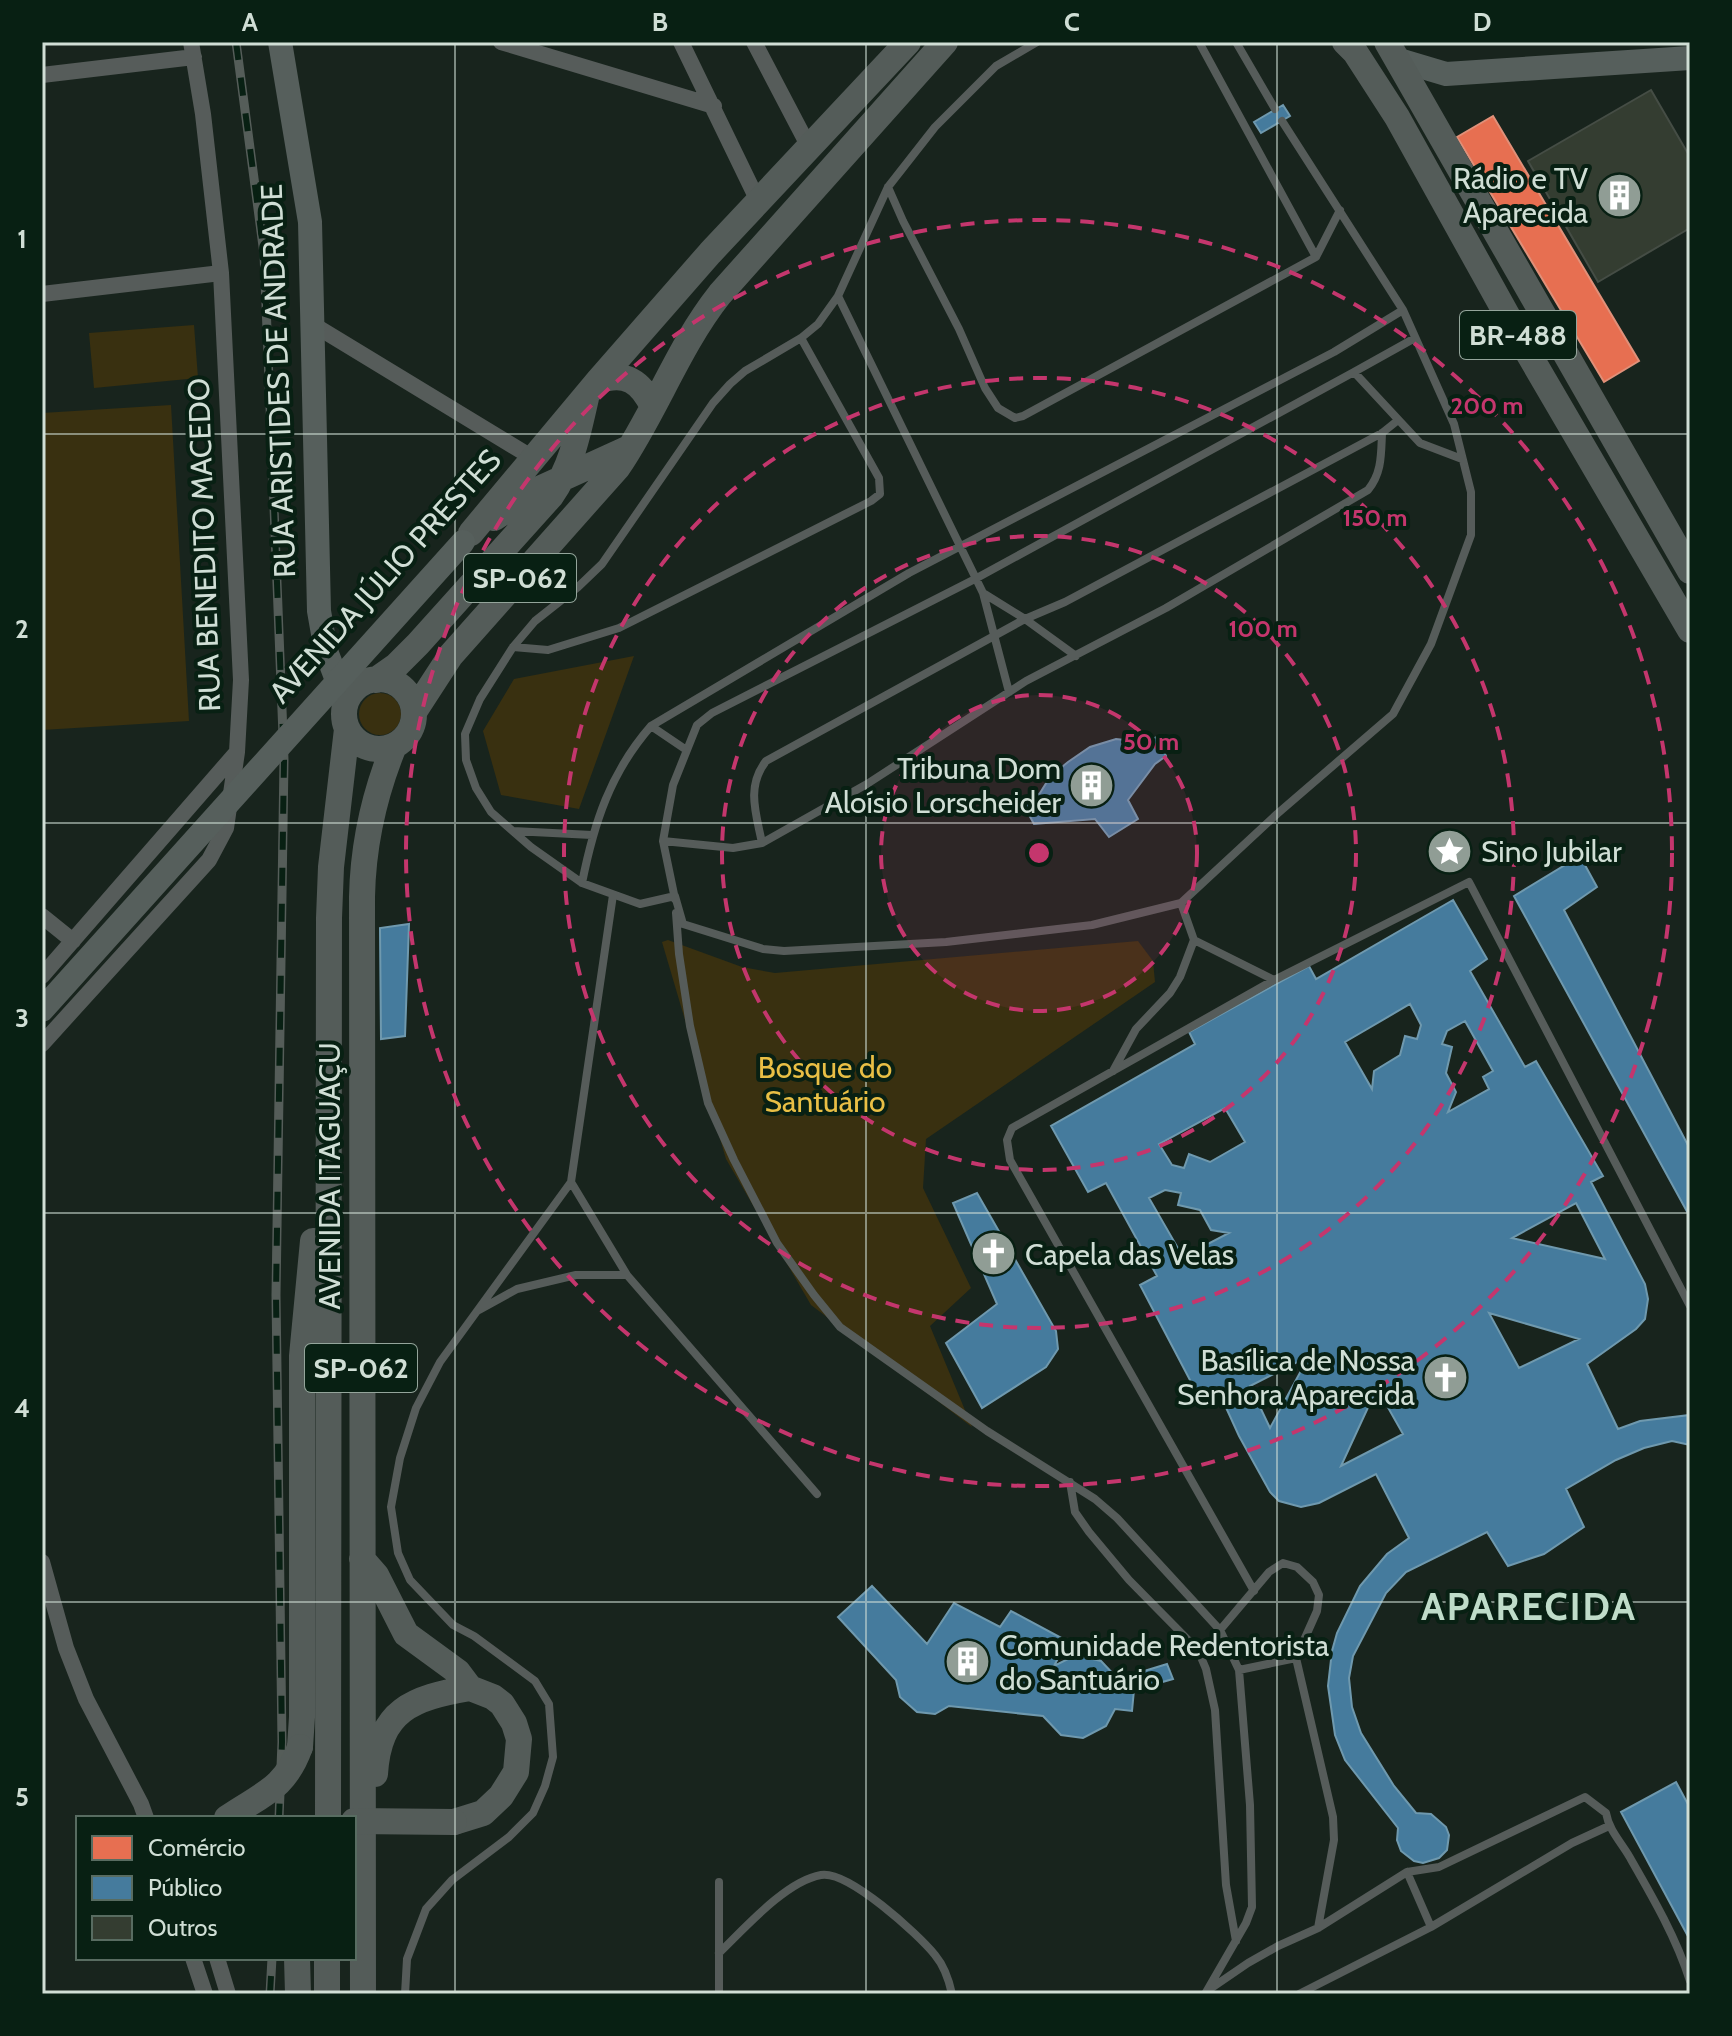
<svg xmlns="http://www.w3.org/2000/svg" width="1732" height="2036" font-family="Cabin,sans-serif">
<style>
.green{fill:#393010}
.shops{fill:#e76f51;stroke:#e09079;stroke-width:2}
.public{fill:#457b9d;stroke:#6f99ae;stroke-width:2;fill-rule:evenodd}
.building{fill:#343d31;stroke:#454d45;stroke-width:2}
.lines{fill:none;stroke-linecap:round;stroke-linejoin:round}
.lane{stroke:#565c5a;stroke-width:8}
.street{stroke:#565c5a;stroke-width:16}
.secondary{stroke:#565f5c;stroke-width:24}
.primary{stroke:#545c59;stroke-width:26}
.rail-casing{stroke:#555d59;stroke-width:9}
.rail{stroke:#082013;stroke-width:6;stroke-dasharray:18;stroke-linecap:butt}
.secondary-bridge{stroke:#565f5c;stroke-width:24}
.primary-bridge{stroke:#545c59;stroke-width:26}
.grid{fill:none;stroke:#d0ded5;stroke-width:2;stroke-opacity:0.55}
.ring{fill:none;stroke:#c4366d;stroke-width:4;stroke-dasharray:14 10}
.labels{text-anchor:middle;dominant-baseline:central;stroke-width:8;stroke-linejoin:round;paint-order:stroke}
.shield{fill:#082013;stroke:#94a59b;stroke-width:2}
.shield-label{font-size:28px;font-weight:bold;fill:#d0ded5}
.poi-label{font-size:30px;fill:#d0ded5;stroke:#082013;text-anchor:end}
.street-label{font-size:30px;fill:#d0ded5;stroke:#082013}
.park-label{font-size:30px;fill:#e9bf45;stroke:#082013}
.district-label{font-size:38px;font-weight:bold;letter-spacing:2px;fill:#bfdcc9;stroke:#082013}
.centre{fill:#c4366d;stroke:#082013;stroke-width:4}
.ring-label{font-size:24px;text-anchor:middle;font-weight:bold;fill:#c4366d;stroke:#082013;stroke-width:8;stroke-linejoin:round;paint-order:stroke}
.neatline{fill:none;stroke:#d0ded5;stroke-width:3}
.grid-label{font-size:26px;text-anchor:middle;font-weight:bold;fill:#d0ded5}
</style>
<rect width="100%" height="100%" fill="#18241d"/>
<path class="green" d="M194,325l4,53 -104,10 -5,-55z
M171,405l18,316 -147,9v-317z
M634,656l-55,153 -78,-14 -18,-64 31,-52z
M359 714a21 21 0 1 1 42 0a21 21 0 1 1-42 0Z
M668,940l74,27 33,6 363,-32 15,20 2,21 -229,157 -3,49 48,100 -41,38 42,101 -161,-122 -85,-146 -64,-217z"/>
<path class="shops" d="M1493,116l146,245 -35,21 -147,-245z"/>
<path class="public" d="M1283,105l7,11 -29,17 -7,-11z
M1157,737l9,19 -11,8 -27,36 10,19 -29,18 -14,-18 -61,5 -11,-20 17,-11 10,-16 18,-15 22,-15 26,-8 28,3z
M1580,856l17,31 -33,23 126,239v68l-176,-321z
M1453,900l34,59 -17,12 55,96 11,-6 67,115 -12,6 54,102 3,15 -3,20 -9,10 -49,35 31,65 22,-8 50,-6v30l-18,-4 -28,7 -28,12 -50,29 18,38 -40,27 -36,12 -21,-34 -81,40 -20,21 -33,63 -4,22 3,29 9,26 33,53 22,27 15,1 15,13 3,8 -2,15 -8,8 -16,5 -9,-2 -13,-10 -4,-11 1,-12 -53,-68 -10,-25 -7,-49 4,-35 5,-18 23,-47 27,-32 22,-16 -33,-64 -57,29 -18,4 -22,-6 -9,-9 -31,-56 -21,-46 -17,11 -61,-116 17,-9 -51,-93 -18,9 -37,-66 144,-82 -6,-12 120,-66 7,13zM1410,1004l11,21 -4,14 -12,-3 -5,19 -26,16 -2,18 -27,-47zM1465,1021l28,50 -10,6 6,12 -41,23 8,-20 -10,-19 6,-26 -10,-3 5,-13zM1225,1108l20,34 -35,20 -21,-8 -5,14 -12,-3 -13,-21zM1165,1190l16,3 -3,12 22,5 11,20 18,3 -46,24 -34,-59zM1576,1203l29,56 -93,-21zM1489,1313l90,26 -60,29zM1309,1356l-39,72 -20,-42zM1377,1388l26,46 -62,32z
M409,924l-4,112 -24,3 -1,-111z
M977,1193l79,138 2,18 -12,18 -64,41 -36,-65 51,-39 -44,-101z
M872,1586l55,58 27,-41 46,24 11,-16 56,30 -13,25 22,-11 25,6 17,18 49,-15 6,15 -39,11 -2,21 -17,-2 -9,17 -23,12 -22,-3 -18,-19 -94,-10 -14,8 -18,-2 -17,-15 -4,-17 -58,-63z
M1676,1782l14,26v132l-69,-128z"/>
<path class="building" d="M1651,90l39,67v71l-92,54 -70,-121z"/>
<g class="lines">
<path class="lane" d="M1037,42l-41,24 -61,61 -47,60 -50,109 145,297 42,26 51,37
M1199,42l117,215
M1236,42l39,67
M888,187l15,34 56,108 26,59 13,20 17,10 8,-2 293,-159 24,-47
M838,296l-20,28 -17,14 -56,33 -15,13 -17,19 -111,161 -24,23 -43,34 -22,26 -33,52 -15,35 1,26 10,28 15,24 40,35 51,36 58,21 35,-8 8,28 80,25 21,2 162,-9 146,-17 89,-22 96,-89 116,-100 38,-70 40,-109v-43l-17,-68 -51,-114 -121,-189
M1415,338l-61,34 66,71 42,16
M983,593l26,99
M513,647l35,3 71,-22 252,-127 9,-7 -1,-16 -78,-140
M651,726l34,23
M513,831l79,4
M663,841l70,7 29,-5 105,-59 159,-103 140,-73 202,-118c14,-17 13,-35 14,-57
M762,843c-6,-30 -16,-56 4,-82l259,-142 40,-17 317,-169 15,-12
M582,883c12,-60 28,-110 69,-157l258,-153 425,-221 69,-42
M675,899l-12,-58 10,-56 24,-60 15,-12 263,-134 379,-207
M1181,903l13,37 80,40
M676,913l3,41 11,72 18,77 26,57 43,83 37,52 26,32 147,104 108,68 22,19 103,112 19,40 11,135 2,102 -6,16 -41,71
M1113,1071l23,-42 34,-36 10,-16 14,-37
M571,1182l56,93
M479,1310l38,-21 59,-14h51l190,219
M1070,1482l5,30 14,20 40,48 69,70 8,19 9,41 11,175 10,56
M1254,1591l-244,-431 -3,-20 5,-12 262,-148 195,-98 221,424
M1220,1630l49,-58 14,-9 14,4 16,15 6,13 -2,16 -21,47 37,159 1,23 -16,88
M1239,1670l57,-12
M1407,1872l24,55
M719,1882v112
M719,1953c25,-24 67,-72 102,-78 27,-5 97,59 114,80 10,12 14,25 17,39
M1210,1989l38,-26 30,-17 40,-18 89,-56 32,-5 146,-70 21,16c3,17 14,28 23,43 23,40 47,81 61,125
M405,1994l2,-35 19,-50 26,-29 57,-43 24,-24 12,-27 8,-29 -4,-53 -14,-23 -61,-45 -21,-11 -43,-45 -12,-27 -7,-46 9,-49 16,-50 24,-46 131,-180 42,-287
M1299,1994l132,-67 141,-84 37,-17"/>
<path class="street" d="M501,42l213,64
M681,42l77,159
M754,42l55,105
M42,75l152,-18
M42,294l179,-21
M314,325l219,133
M42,916l31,25
M42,976l195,-224
M42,1044l167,-184 17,-32 11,-76 4,-72 -20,-407 -18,-159 -12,-72
M42,1562l24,86 20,51 55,105 5,14
M193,1958l12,36
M217,1958l11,36"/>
<path class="secondary" d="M280,42l30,180 9,389 7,40 20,53
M1399,60l47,14 244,-16"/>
<path class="primary" d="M1345,42l10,10 42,65 130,234 163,279
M1387,42l303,529
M598,381c28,-10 43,1 55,26
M494,518l45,-29 90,-41
M471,533l127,-152 112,-128 198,-211
M344 714a35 35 0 1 1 70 0a35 35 0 1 1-70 0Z
M376,680l20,-14 22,-22 133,-148c21,-30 27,-63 35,-98
M414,712l37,-57 167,-188c38,-56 60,-120 102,-173l225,-252
M362,1559l14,16 30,59 52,38 12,16 23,9 9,7 12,19 5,16 -3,33 -15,24 -18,17 -29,9
M300,1747l2,-30v-361l11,-115
M375,1774c4,-64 37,-76 95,-86
M328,1818l1,-900 2,-51 16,-138
M297,1958l1,36
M327,1994v-36
M363,1994l-1,-1097c1,-53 12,-102 32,-151"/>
<defs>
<path id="rail" d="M236,42l28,212 20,506 -8,535 6,447 -3,76
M270,1994l2,-36"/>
</defs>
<use href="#rail" class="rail-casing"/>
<use href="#rail" class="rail"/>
<path class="secondary-bridge" d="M42,1010l421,-468"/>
<path class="primary-bridge" d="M227,1818c35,-24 58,-29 73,-71
M354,1821l100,1"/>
</g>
<path class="grid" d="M455,42v1952M866,42v1952M1277,42v1952M42,434h1648M42,823h1648M42,1213h1648M42,1602h1648"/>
<circle cx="1039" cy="853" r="158" fill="#c4366d" fill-opacity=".12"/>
<g class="ring">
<circle cx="1039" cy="853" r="158"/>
<circle cx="1039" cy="853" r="317"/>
<circle cx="1039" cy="853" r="475"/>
<circle cx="1039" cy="853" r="633"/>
</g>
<defs>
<symbol id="building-disc" viewBox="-11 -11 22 22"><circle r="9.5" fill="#909d95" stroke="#082013"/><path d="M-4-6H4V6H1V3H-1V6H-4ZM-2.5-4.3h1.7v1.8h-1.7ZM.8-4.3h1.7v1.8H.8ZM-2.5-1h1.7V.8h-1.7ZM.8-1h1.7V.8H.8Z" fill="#fff"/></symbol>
<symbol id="sight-disc" viewBox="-11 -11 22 22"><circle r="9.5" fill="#909d95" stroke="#082013"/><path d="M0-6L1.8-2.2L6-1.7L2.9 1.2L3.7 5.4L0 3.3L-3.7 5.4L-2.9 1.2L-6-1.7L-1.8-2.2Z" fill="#fff"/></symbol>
<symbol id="church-disc" viewBox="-11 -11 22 22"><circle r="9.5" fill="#909d95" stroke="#082013"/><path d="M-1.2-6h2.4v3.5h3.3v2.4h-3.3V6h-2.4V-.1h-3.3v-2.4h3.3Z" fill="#fff"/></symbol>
</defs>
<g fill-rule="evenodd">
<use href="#building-disc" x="1594" y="170" width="51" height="51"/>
<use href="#building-disc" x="1066" y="760" width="51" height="51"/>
<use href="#sight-disc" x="1424" y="826" width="51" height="51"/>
<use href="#church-disc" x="968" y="1228" width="51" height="51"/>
<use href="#church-disc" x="1420" y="1352" width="51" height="51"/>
<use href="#building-disc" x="942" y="1636" width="51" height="51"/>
</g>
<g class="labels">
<g class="shield">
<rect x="1460" y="311" width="116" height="48" rx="6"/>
<rect x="464" y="554" width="112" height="48" rx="6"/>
<rect x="305" y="1344" width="112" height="48" rx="6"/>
</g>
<g class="shield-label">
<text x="1518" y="335">BR-488</text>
<text x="520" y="578">SP-062</text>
<text x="361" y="1368">SP-062</text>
</g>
<g class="poi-label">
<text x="1588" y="178">Rádio e TV<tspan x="1588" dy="34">Aparecida</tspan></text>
<text x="1061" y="768">Tribuna Dom<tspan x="1061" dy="34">Aloísio Lorscheider</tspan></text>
<text x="1481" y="851" text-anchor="start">Sino Jubilar</text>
<text x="1025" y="1254" text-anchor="start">Capela das Velas</text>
<text x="1415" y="1360">Basílica de Nossa<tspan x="1415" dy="34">Senhora Aparecida</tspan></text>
<text x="999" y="1645" text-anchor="start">Comunidade Redentorista<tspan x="999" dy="34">do Santuário</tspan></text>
</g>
<g class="street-label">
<text transform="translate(278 381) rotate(-92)">RUA ARISTIDES DE ANDRADE</text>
<text transform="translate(204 545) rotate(-92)">RUA BENEDITO MACEDO</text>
<text transform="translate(385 576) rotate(-48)">AVENIDA JÚLIO PRESTES</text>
<text transform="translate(329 1176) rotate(-90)">AVENIDA ITAGUAÇU</text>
</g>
<g class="park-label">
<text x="825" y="1067">Bosque do<tspan x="825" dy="34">Santuário</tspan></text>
</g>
<g class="district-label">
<text x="1529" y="1606">APARECIDA</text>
</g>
</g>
<circle cx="1039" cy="853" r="12" class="centre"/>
<g class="ring-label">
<text x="1487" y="414">200 m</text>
<text x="1375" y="526">150 m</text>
<text x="1263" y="637">100 m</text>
<text x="1151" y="750">50 m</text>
</g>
<rect width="1732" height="2036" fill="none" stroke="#082013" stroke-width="88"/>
<rect x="76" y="1816" width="280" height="144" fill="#082013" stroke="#586c61" stroke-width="2"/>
<rect x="92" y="1836" width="40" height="24" fill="#e76f51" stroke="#586c61" stroke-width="2"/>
<text x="148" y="1856" font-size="24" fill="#d0ded5">Comércio</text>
<rect x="92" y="1876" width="40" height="24" fill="#457b9d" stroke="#586c61" stroke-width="2"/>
<text x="148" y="1896" font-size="24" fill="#d0ded5">Público</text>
<rect x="92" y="1916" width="40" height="24" fill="#343d31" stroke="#586c61" stroke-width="2"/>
<text x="148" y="1936" font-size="24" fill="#d0ded5">Outros</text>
<rect x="44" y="44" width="1644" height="1948" class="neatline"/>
<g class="grid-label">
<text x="250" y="31">A</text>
<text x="660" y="31">B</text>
<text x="1072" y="31">C</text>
<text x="1482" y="31">D</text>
<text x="22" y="248">1</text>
<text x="22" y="638">2</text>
<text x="22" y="1027">3</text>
<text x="22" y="1417">4</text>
<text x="22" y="1806">5</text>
</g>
</svg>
